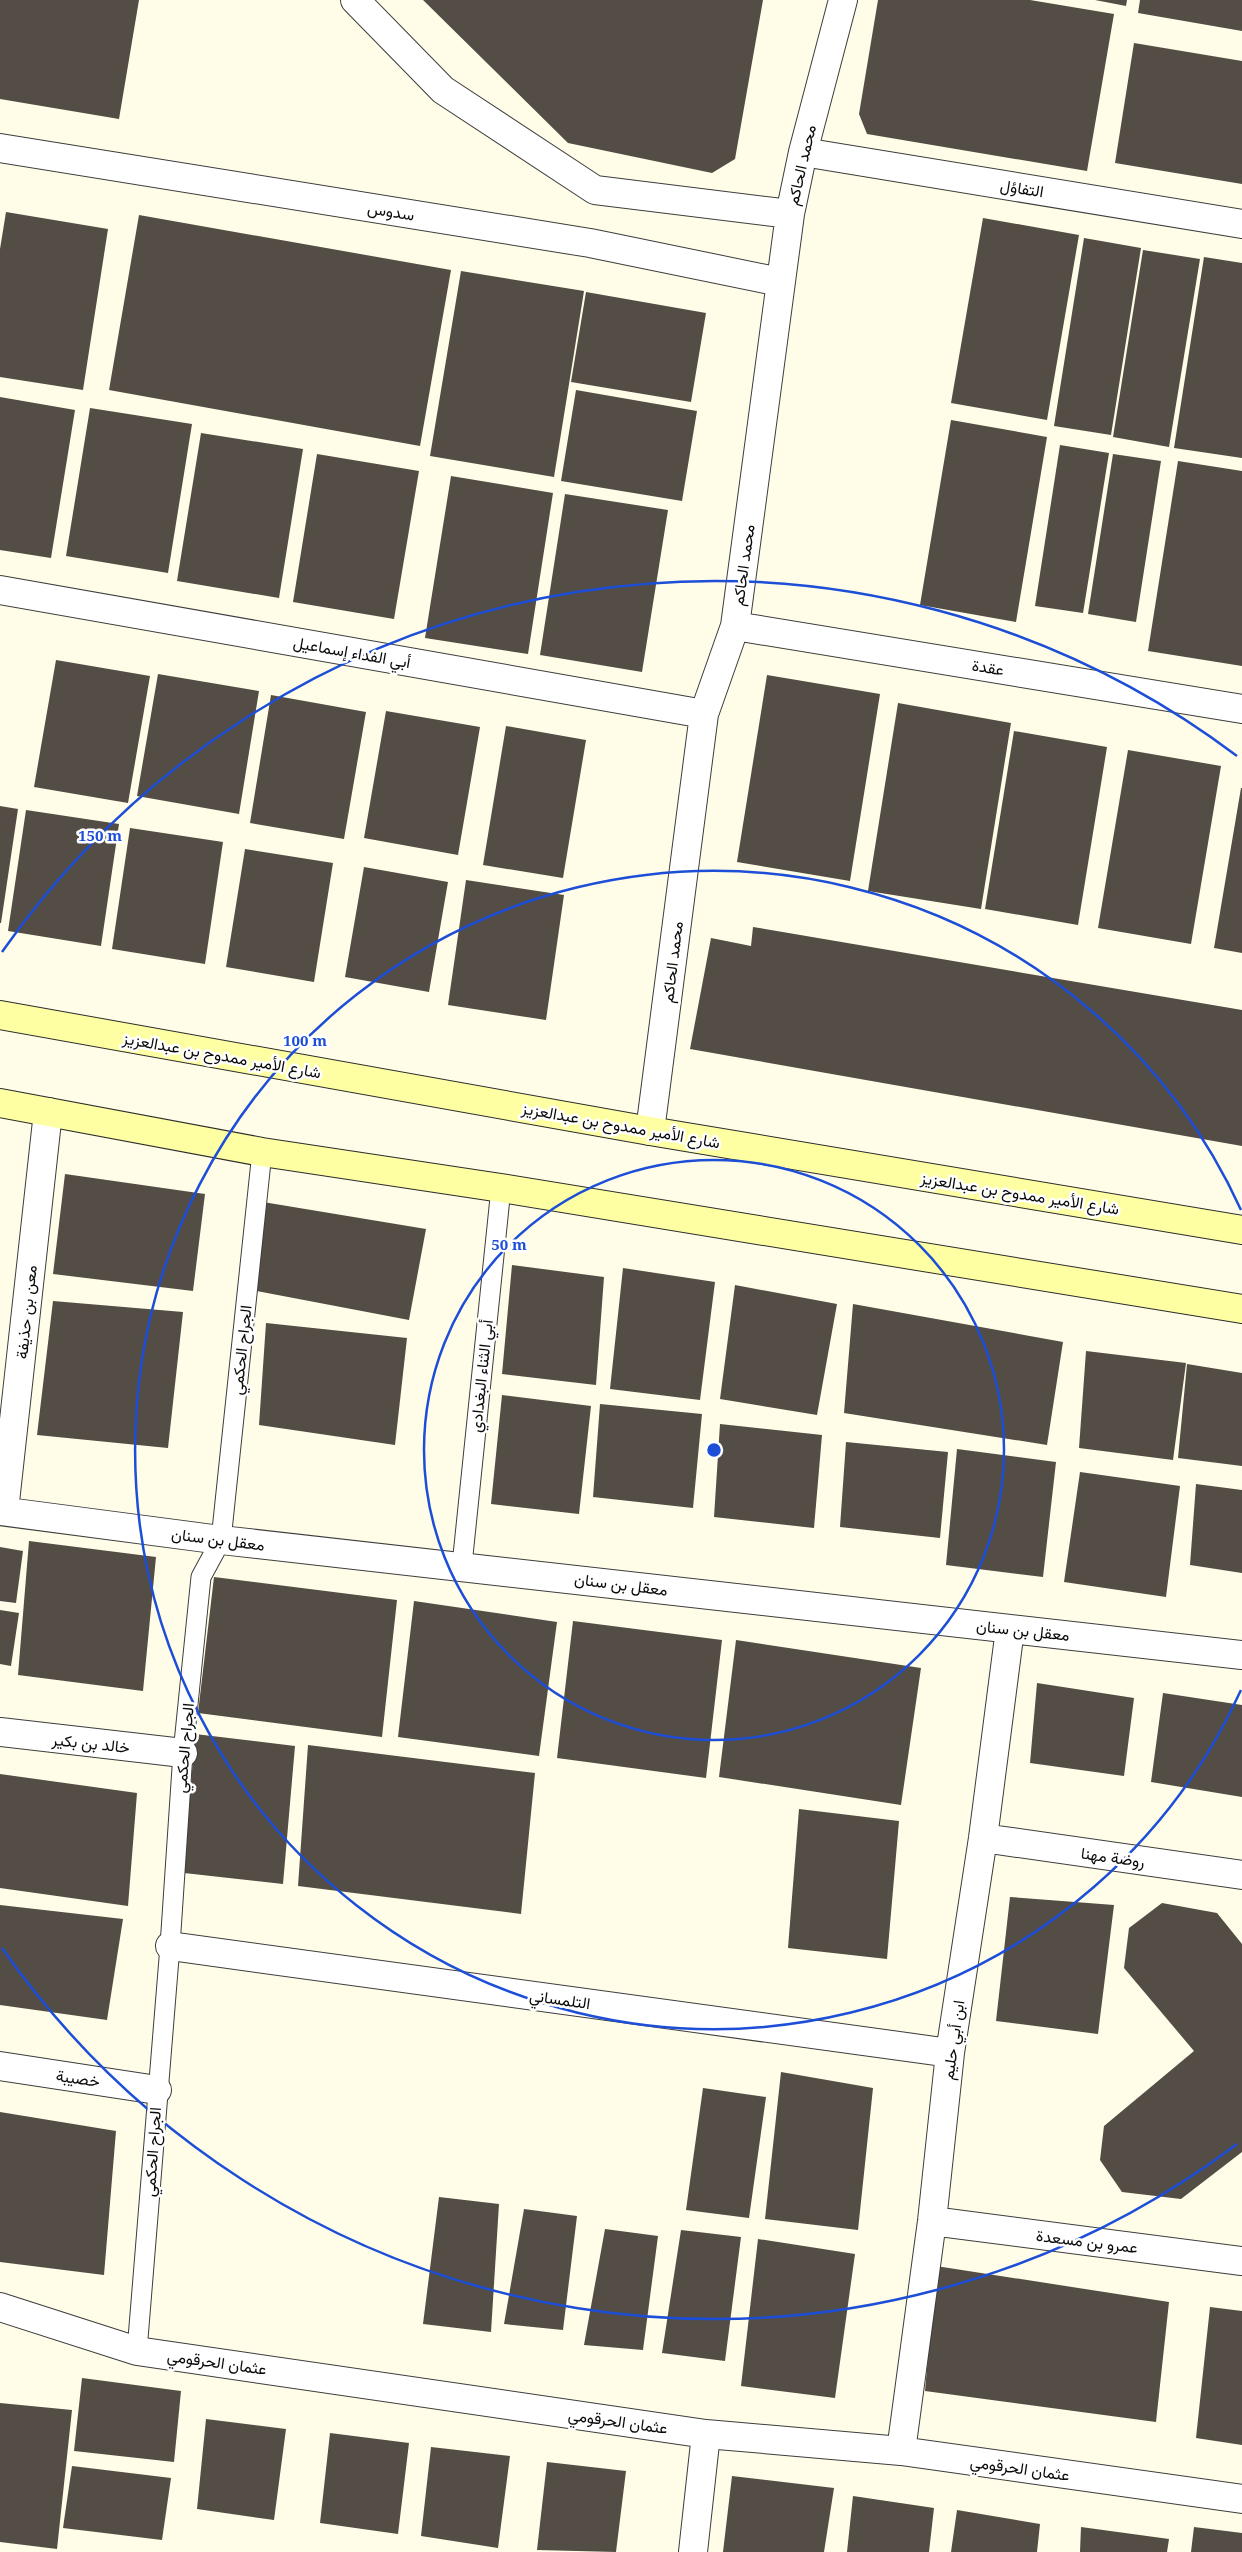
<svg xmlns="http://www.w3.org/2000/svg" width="1242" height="2552" font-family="'Noto Serif',Vazirmatn,serif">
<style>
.building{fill:#534d45}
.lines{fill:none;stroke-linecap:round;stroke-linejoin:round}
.lane-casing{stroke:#3d3d3d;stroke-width:21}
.street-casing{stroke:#3d3d3d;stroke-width:30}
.secondary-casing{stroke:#2c2c2c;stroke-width:30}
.lane{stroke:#fff;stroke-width:19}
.street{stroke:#fff;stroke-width:28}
.secondary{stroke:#fdffa2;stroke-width:28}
.ring{fill:none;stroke:#1d4ed8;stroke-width:2.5}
.labels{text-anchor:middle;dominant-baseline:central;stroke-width:5;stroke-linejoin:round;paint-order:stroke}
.street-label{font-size:16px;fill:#0a0a0a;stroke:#fff}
.centre{fill:#1d4ed8;stroke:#fff;stroke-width:2.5}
.ring-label{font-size:15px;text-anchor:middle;font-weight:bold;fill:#1d4ed8;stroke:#fff;stroke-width:5;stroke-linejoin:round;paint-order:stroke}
</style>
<rect width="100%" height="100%" fill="#fffde7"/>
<path class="building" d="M0,0h139l-20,119 -119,-20z
M423,0h340l-28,159 -23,14 -144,-30z
M878,0h152l84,14 -27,157 -220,-37 -8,-20z
M1095,0h32l-1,6z
M1140,0h102v31l-104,-18z
M1134,43l108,18v123l-127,-21z
M6,212l102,17 -25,161 -83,-13v-128z
M139,215l312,55 -31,176 -311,-56z
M983,218l96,17 -32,185 -96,-17z
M1084,238l57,10 -30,187 -57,-9z
M1143,250l57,9 -31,188 -56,-10z
M1204,257l38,6v195l-68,-10z
M461,271l123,20 -30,186 -124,-21z
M586,292l120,21 -15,89 -120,-20z
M576,390l121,21 -15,90 -121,-20z
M0,397l75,13 -24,148 -51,-8z
M90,408l102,16 -24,149 -102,-17z
M951,420l96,17 -31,185 -96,-17z
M201,433l102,16 -24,149 -102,-17z
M1060,445l49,8 -26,160 -48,-7z
M317,454l102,17 -25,148 -101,-17z
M1113,454l48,7 -25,161 -48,-8z
M1178,461l64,10v195l-94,-15z
M451,476l102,17 -25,161 -103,-16z
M565,494l103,16 -26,162 -102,-17z
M56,660l94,16 -22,127 -94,-16z
M158,674l101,17 -20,123 -102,-18z
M767,675l113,19 -30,187 -113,-19z
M271,695l95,17 -22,127 -94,-16z
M898,703l113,20 -30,186 -113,-18z
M386,711l94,16 -22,128 -94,-17z
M506,726l80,14 -23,138 -80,-13z
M1014,731l93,16 -29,178 -93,-16z
M1128,750l93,16 -30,178 -93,-16z
M1241,788h1v165l-28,-5z
M0,806l18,3 -17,114h-1z
M26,810l93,14 -18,122 -93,-15z
M130,828l93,14 -18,122 -93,-15z
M245,849l88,14 -19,119 -88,-15z
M364,867l84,15 -19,110 -84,-15z
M466,880l98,15 -18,125 -98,-15z
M753,927l489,83v136l-552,-97 21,-111 40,8z
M65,1174l140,20 -12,97 -140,-17z
M263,1202l163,27 -17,91 -157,-30z
M512,1265l92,12 -8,108 -94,-11z
M623,1268l92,14 -15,118 -90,-11z
M735,1285l102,19 -20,111 -97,-16z
M53,1301l130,11 -15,136 -131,-13z
M853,1304l210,38 -16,103 -203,-32z
M266,1323l141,15 -12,107 -136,-20z
M1086,1351l100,12 -13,97 -94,-12z
M1187,1364l55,9v93l-64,-8z
M502,1395l89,11 -12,108 -88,-10z
M600,1404l102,10 -9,94 -100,-11z
M720,1424l102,11 -8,93 -100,-11z
M846,1442l102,10 -8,86 -100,-11z
M957,1449l99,13 -13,115 -97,-12z
M1080,1472l100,14 -14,111 -102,-15z
M1196,1484l46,6v83l-52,-8z
M29,1541l127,16 -13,134 -125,-16z
M0,1547l23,4 -7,52 -16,-2z
M214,1577l183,23 -15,137 -184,-24z
M414,1601l143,21 -18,134 -141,-19z
M0,1610l19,3 -8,53 -11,-2z
M573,1621l149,19 -16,138 -149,-20z
M736,1640l185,28 -20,137 -182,-28z
M1037,1683l97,15 -10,78 -94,-13z
M1163,1693l79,12v92l-91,-15z
M195,1734l100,12 -12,138 -99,-11z
M308,1745l227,28 -14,141 -223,-28z
M0,1774l137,19 -9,113 -128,-18z
M799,1809l100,12 -12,138 -99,-11z
M1010,1897l104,8 -16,129 -102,-13z
M1162,1903l55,10 25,31v208l-61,47 -59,-7 -22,-32 4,-34 90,-75 -70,-83 5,-40z
M0,1905l123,14 -16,101 -107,-15z
M781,2072l92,16 -15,142 -93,-11z
M703,2088l63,9 -17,121 -63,-8z
M0,2112l116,19 -12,144 -104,-13z
M439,2197l60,7 -8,128 -68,-8z
M524,2209l53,7 -14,114 -59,-6z
M605,2229l53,7 -15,114 -59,-5z
M681,2230l60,7 -16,124 -63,-8z
M758,2239l97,15 -20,144 -94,-12z
M936,2266l233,36 -13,120 -231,-31z
M1210,2307l32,4v134l-46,-7z
M82,2378l99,13 -7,71 -100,-11z
M0,2403l72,7 -15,139 -57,-7z
M206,2419l80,10 -12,91 -77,-11z
M330,2433l79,10 -11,91 -78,-11z
M431,2447l79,9 -12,92 -77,-12z
M547,2462l79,9 -10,81 -79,-2z
M72,2466l99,12 -9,62 -99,-12z
M732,2476l102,12 -10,64h-101z
M853,2496l81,12 -5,44h-82z
M957,2510l83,14 -3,28h-86z
M1081,2527l88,12 -2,13h-87z
M1194,2527l48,6v19h-51z"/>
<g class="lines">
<defs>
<path id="lane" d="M462,1565l39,-377
M137,2351l33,-405 13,-193 18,-176 20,-37 41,-388"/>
<path id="street" d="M355,0l88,90 152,100 195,24
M0,148l590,95 190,39
M803,152l439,72
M0,590l704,124
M735,626l507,83
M650,1131l54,-417 31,-88 55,-412 13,-62 40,-152
M0,1511l221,29 1021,115
M4,1511l44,-399
M0,1732l183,21
M983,1838l259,37
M170,1946l780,107
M0,2066l157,24
M932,2221l310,40
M0,2307l137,44 569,83 195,17 341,48
M901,2451l31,-230 18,-168 33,-215 27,-209
M693,2552l13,-118"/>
<path id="secondary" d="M0,1015l650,116 592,99
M0,1103l262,49 239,36 741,121"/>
</defs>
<use href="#lane" class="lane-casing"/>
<use href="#street" class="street-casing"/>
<use href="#secondary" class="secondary-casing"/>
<use href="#lane" class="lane"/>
<use href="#street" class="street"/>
<use href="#secondary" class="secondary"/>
</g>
<g class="ring">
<circle cx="714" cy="1450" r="290"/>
<path d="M1241 1690A579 579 0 1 1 1241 1210"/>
<path d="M1237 2144A869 869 0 0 1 2 1948M2 952A869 869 0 0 1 1237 756"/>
</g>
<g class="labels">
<g class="street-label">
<text transform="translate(801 165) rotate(-77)">محمد الحاكم</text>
<text transform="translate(1022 188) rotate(9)">التفاؤل</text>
<text transform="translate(391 211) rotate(9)">سدوس</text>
<text transform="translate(743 565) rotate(-82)">محمد الحاكم</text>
<text transform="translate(352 652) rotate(10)">أبي الفداء إسماعيل</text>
<text transform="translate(988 667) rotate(9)">عقدة</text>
<text transform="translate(672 962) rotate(-83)">محمد الحاكم</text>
<text transform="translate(222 1055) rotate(10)">شارع الأمير ممدوح بن عبدالعزيز</text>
<text transform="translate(621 1125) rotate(10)">شارع الأمير ممدوح بن عبدالعزيز</text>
<text transform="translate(1020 1193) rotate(9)">شارع الأمير ممدوح بن عبدالعزيز</text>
<text transform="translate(26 1312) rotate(-84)">معن بن حذيفة</text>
<text transform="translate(241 1350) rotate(-84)">الجراح الحكمي</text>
<text transform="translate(481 1376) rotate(-84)">أبي الثناء البغدادي</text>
<text transform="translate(218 1539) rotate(7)">معقل بن سنان</text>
<text transform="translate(621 1584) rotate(7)">معقل بن سنان</text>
<text transform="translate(1023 1630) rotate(6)">معقل بن سنان</text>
<text transform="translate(91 1743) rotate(6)">خالد بن بكير</text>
<text transform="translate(184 1748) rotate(-85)">الجراح الحكمي</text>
<text transform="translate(1113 1857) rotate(8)">روضة مهنا</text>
<text transform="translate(560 1999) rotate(8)">التلمساني</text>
<text transform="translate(953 2040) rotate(-82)">ابن أبي حليم</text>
<text transform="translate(78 2078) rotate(8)">خصيبة</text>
<text transform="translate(152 2152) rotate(-86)">الجراح الحكمي</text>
<text transform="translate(1087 2241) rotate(7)">عمرو بن مسعدة</text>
<text transform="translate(217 2362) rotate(8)">عثمان الحرقومي</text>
<text transform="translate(618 2421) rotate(8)">عثمان الحرقومي</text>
<text transform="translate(1020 2468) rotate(8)">عثمان الحرقومي</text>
</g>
</g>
<circle cx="714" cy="1450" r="8" class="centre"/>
<g class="ring-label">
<text x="100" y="841">150 m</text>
<text x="305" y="1046">100 m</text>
<text x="509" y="1250">50 m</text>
</g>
</svg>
